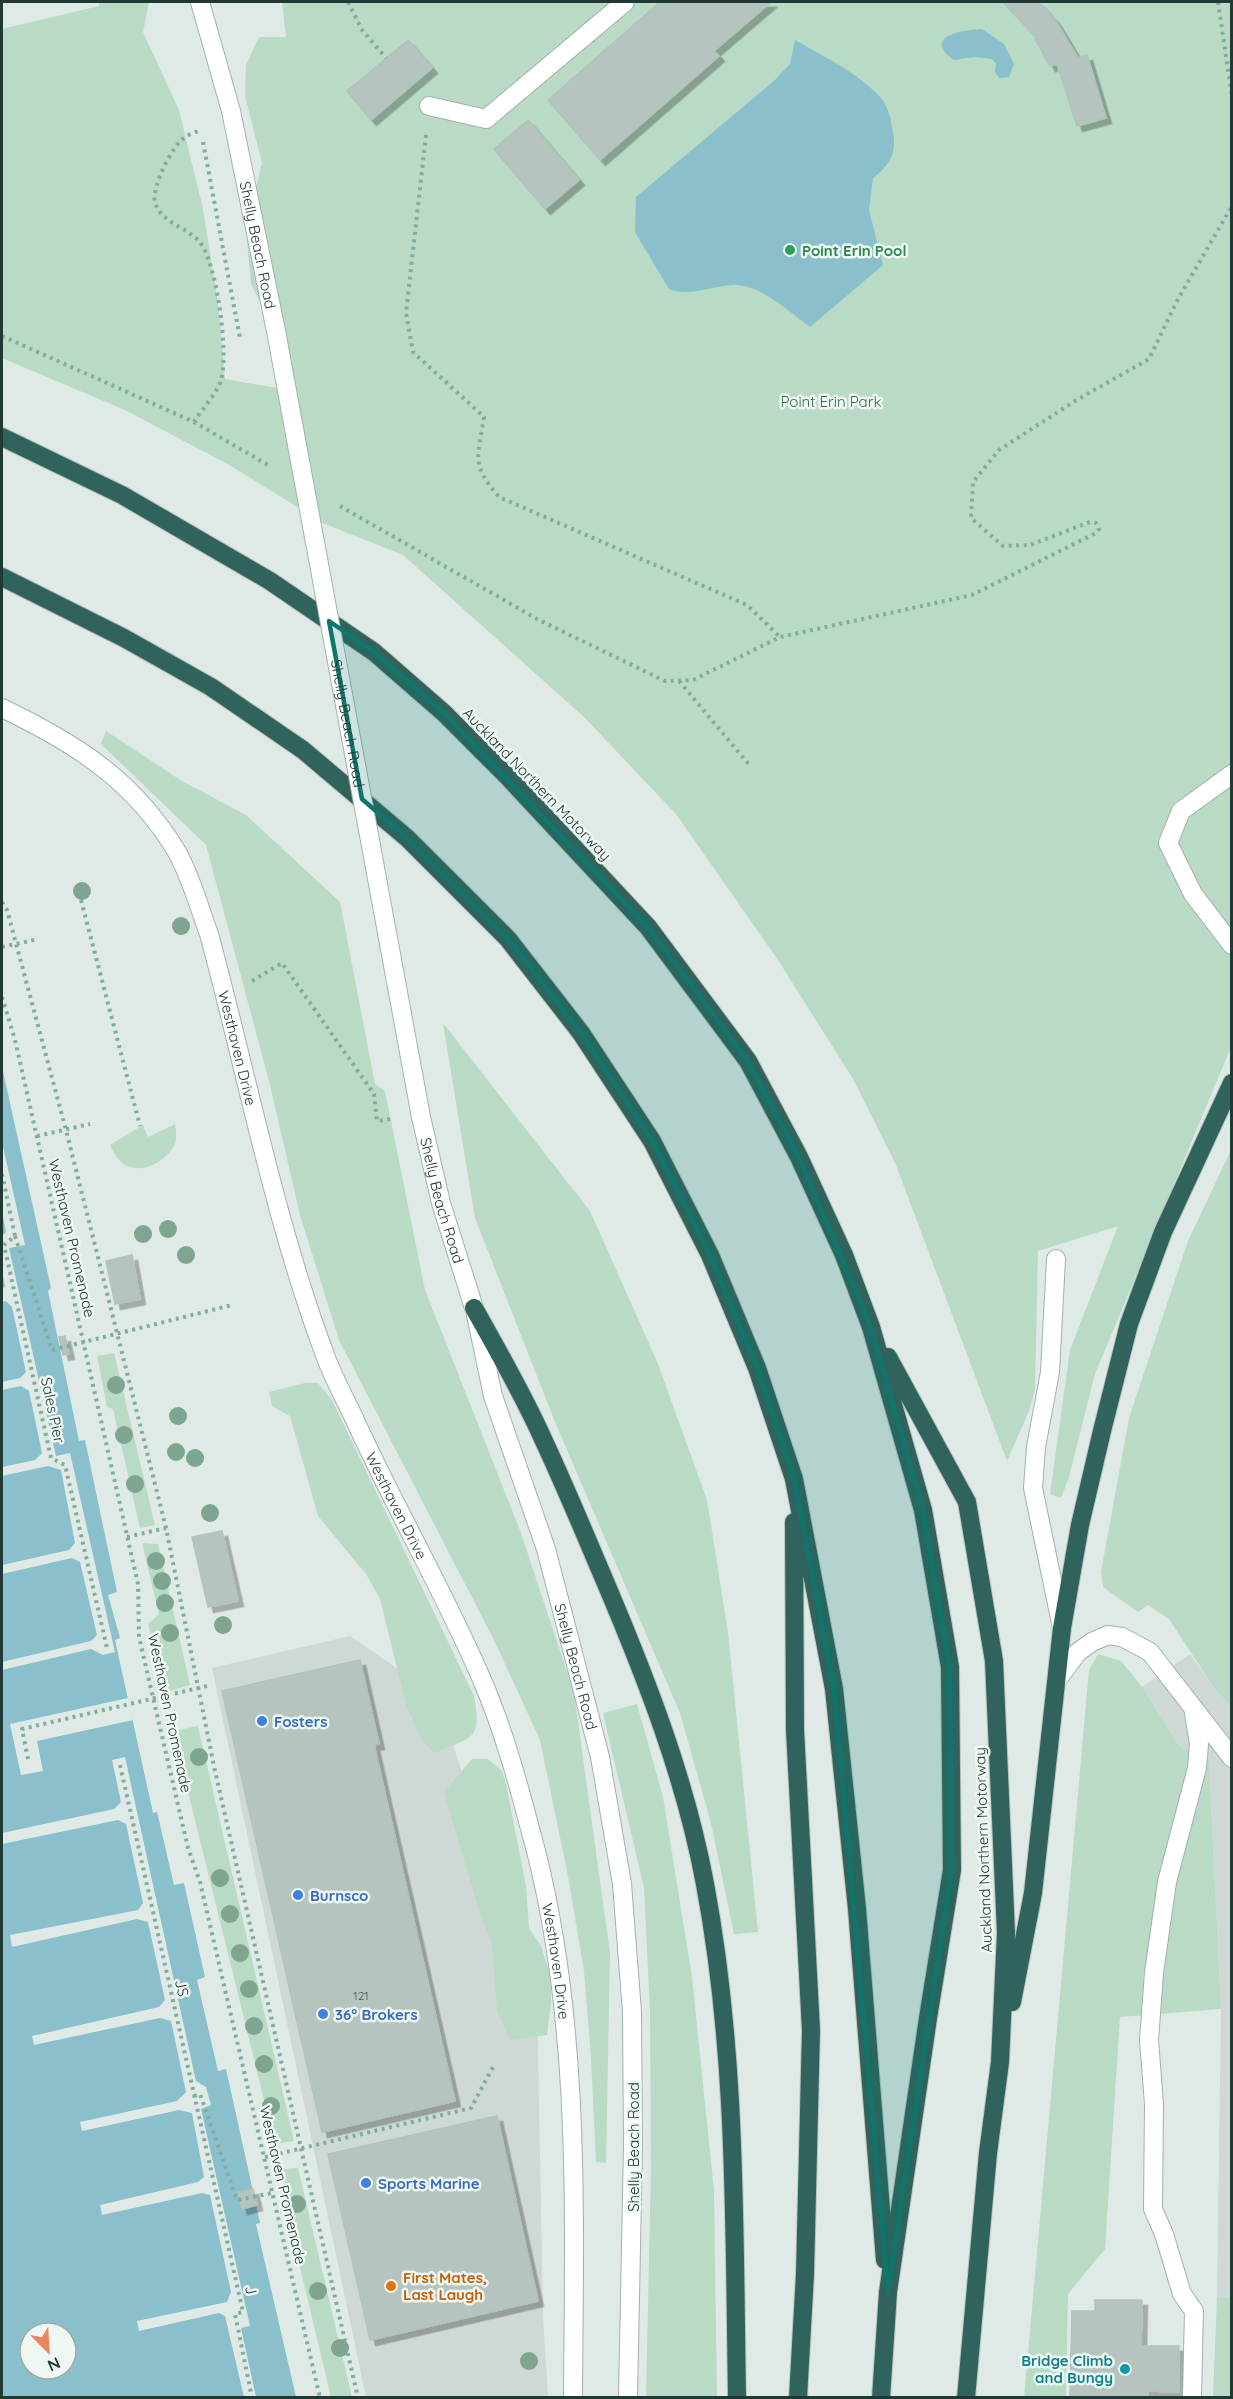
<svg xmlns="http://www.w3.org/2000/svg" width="1233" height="2399" font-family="Quicksand,sans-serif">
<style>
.built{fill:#ced9d5}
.green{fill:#b9dac4}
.water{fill:#8abfcc;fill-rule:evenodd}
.pier{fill:#dfeae6}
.building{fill:#b5c4bf;stroke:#b2c3bd;stroke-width:1.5;filter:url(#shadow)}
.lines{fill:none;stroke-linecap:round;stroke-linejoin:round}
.lane-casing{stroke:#a2b1ad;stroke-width:20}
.street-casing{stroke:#a2b1ad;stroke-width:20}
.secondary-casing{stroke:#9fb5ae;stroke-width:20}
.highway-casing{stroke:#bcc4c2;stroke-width:20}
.path{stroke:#81aca0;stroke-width:4;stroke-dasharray:3 4.5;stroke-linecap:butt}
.lane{stroke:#fff;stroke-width:18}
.street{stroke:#fff;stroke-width:18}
.secondary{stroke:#fff;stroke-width:18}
.highway{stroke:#2f635b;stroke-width:18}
.secondary-bridge-casing{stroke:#9fb5ae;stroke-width:20;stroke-linecap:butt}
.secondary-bridge{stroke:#fff;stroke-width:18}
.tree{fill:#7ea590}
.marked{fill:#0f766e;fill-opacity:0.2;stroke:#0f766e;stroke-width:4.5;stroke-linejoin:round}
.leisure-dot{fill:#2e9e5b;stroke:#eff7f3;stroke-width:2}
.shop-dot{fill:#3f7fe0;stroke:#eff7f3;stroke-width:2}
.food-dot{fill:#e8710a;stroke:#eff7f3;stroke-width:2}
.culture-dot{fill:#0f9aa8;stroke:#eff7f3;stroke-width:2}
.labels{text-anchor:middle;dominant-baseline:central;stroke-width:5;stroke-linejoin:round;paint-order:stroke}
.number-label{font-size:12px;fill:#465c57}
.street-label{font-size:15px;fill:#213934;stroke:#eff7f3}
.leisure-label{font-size:15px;font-weight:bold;fill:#27864d;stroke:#eff7f3;text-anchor:start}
.park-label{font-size:15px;fill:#2e6d49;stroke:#eff7f3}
.shop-label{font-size:15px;font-weight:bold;fill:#366cbe;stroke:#eff7f3;text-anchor:start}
.food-label{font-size:15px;font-weight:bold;fill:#c56008;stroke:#eff7f3;text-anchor:start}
.culture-label{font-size:15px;font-weight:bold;fill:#0d838f;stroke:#eff7f3;text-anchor:end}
</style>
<defs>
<filter id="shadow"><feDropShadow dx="5.5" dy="5.5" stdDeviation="0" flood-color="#0004"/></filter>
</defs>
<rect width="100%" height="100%" fill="#dfeae6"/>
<path class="built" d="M350,1636l86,59 101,298 6,323 5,81h-182l-154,-729z
M1190,1654l24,34 17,18v592l-14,-1 4,-288 -12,-247 -30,-16 -37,-59z"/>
<path class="green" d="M99,2h50l-6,30 36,78 24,99 15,94 7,76 69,12 -5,-32 -38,-75 -5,-54 16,-67 -17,-67 1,-31 13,-28h27l-4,-35h949v1045l-136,327 -26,103 -8,21 -11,-4 20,-144 48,-124 -80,25 -3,138 -6,22 -22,50 -111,-296 -43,-86 -75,-119 -102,-146 -92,-97 -181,-162 -78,-31 -94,-58 -104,-55 -125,-53v-329l97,-23z
M106,731l76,50 64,34 94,87 35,182 10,7 40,199 96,243 53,160 36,260 -4,210 -10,-1 -5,-104 -7,-87 -16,-95 -28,-136 -47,-102 -154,-298 -39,-125 -30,-130 -64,-240 -105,-101z
M443,1023l147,188 68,153 49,136 21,132 30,300 -24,2 -23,-111 -31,-110 -125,-291 -80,-204z
M175,1124c1,6 2,14 0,19 -7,19 -38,35 -55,18 -4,-4 -7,-10 -10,-16l33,-20 5,12z
M1231,1150v556l-17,-18 -45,-69 -21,-14 -10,7 -35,-25 -2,-15 28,-154 59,-177z
M114,1353l41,172 -15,3 -27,-119 -6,-2 -10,-51z
M305,1383h13l14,17 142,296c8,45 -1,40 -40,57l-13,-14 -15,-34 -26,-106 -14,-25 -48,-58 -28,-100 -18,-10 -3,-14z
M142,1543l16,1 32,141 -24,7 -18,-68 11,-10z
M1098,1654l23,7 21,26 37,59 30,16 12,247 -101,8 -15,232 -37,45 -2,103 -42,1 65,-728z
M637,1704l26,93 29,180 22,214 3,206h-71l5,-227 -1,-159 -6,-123 -41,-175z
M198,1726l96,415 -19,3 -102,-413z
M472,1759h16l14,12 5,18 19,97 3,42 12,18 10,31v25l-4,33 -37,5 -13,-29 -5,-66 -14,-38 -34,-115z
M298,2168l54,229h-21l-38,-159 6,-1 -17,-68z
M1217,2297l14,1v99h-18z"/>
<path class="water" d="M982,29l22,15 10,20 -5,13 -10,1 -4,-6 1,-8 -4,-5 -18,-2 -20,3c-33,-24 9,-30 28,-31z
M795,40c28,16 63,33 85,57 8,8 11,23 13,34 4,22 -3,34 -20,47l-4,32 14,55 -73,62c-21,-15 -51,-44 -77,-42 -22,1 -43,12 -64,4l-34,-57 1,-35 139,-117 15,-16z
M2,1067l49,221 -3,3 31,150 6,-1 32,152 -9,3 12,43 -5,2 38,173 4,-1 17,73 10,-2 21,94 -8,3 21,91 8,-2 34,154 -4,1 40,173h-294zM30,2333h36v36h-36z"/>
<path class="pier" d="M2,1142l23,103 -16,3 47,208 14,-3 45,199 -12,3 -12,-6 -89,21v-8l89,-21 6,-6 -17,-73 -8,-4 -70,16v-9l67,-15 6,-7 -14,-73 -13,-4 -46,10v-9l33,-7 7,-7 -13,-62 -8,-5 -19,4v-8l18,-4 6,-6 -14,-65 -6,-6 -4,1v-13l3,-3 -3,-15v-35l4,-4 -4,-21z
M128,1698l5,22 -96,21 6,30 -22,4 -11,-51z
M125,1757l71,324 10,6 5,18 -10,4 49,217 -9,2 15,69h-12l-19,-81 -6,-3 -80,18 -2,-10 90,-19 4,-10 -21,-97 -8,-2 -100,22 -2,-10 98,-23 6,-5 -12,-64 -13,-3 -97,21 -2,-9 97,-21 9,-9 -15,-71 -11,-3 -126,27 -2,-9 127,-29 6,-7 -17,-78 -11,-3 -125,28 -2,-12 128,-25 5,-7 -17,-79 -8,-4 -116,24v-11l112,-24 7,-7 -9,-42z"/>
<path class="building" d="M660,2h111l-57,49 5,5 -119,104 -52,-60z
M1003,2h36l16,18 23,38 9,-3 19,63 -29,8 -20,-62 -7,2 -15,-27 2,-1z
M408,40l24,28 -61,52 -24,-29z
M528,120l51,60 -34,29 -51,-60z
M132,1255l8,44 -25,5 -9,-43z
M65,1336l4,18 -6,1 -4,-18z
M222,1531l16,70 -30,6 -16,-70z
M360,1660l19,84 -5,1 81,356 -133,31 -100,-441z
M497,2116l41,185 -168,39 -42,-186z
M253,2189l4,16 -15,4 -4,-17z
M1095,2300h47l-1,46h38v46l-31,-1v7h-78l2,-87h23z"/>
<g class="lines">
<defs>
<path id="lane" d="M429,106l57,13 139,-117
M1232,774l-51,37 -13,32 25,51 39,51
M1056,1259l-6,113 -14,75 -3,41 29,140
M1057,1680l21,-28 14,-10 16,-7 14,2 28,15 82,106
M1192,2398l2,-87 -12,-17 -18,-60 -11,-25 1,-105 -5,-64 5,-67 13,-91 30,-114 2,-24 -6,-37"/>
<g id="street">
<path id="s1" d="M2,708c73,35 132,72 175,144 14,25 22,55 32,82 38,140 65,285 116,421 8,22 19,42 29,63 39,86 87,168 125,255 26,58 42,121 58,182 44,177 37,362 36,543"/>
<path id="s2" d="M476,1315l17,81 53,153 54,208 22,127 10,128 1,133 -5,253"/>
</g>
<g id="secondary">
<path id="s3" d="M200,2l31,109 45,220"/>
<path id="s4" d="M421,1117l20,86 33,105"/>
</g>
<path id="highway" d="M2,437l120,58 148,86 104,71 70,61 64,64 140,150 100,134 51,96 45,98 27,72 52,183 27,157 2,203 -24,148 -40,274 -7,106
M2,577l122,61 87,49 92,63 104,88 101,101 73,94 71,108 58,114 47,113 37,111 40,210 23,220 28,351
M474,1308c24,43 49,86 69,131 23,49 43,98 64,147 41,97 79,195 98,298 32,170 29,342 32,514
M888,1357l79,145 27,159 12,272 -6,129 -12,91 -22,245
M794,1522l1,208 16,300 -6,244 -7,124
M1012,2002l21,-109 29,-265 18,-103 22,-94 27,-107 34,-92 69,-149"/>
</defs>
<use href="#lane" class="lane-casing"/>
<use href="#street" class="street-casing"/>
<use href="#secondary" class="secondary-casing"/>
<use href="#highway" class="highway-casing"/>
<path class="path" d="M348,2l14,28 24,28
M1218,2l14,95
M426,135l-20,178 7,39 71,65c-6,41 -14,46 15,80l248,108 33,32
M203,142l37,196
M2,336l192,86 74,43
M194,422c7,-12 24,-30 27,-42 8,-27 -4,-118 -22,-139 -13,-14 -37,-18 -44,-38 -4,-15 17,-57 29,-65 5,-4 12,-6 17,-8
M340,506l197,113 128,62 28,-1 87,-43 192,-42 124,-62 3,-4 -3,-6 -6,-1 -60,23 -27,1 -32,-28 2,-36 26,-32 76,-49 74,-42 29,-60 54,-93
M679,681l72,86
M81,900l59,226
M2,902l5,8 59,220 100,398 49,243 143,627
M2,947l36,-8
M252,981l30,-18 92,131 3,27 14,-2
M2,997l13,43 123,544 1,53 49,211 12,34 120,516
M37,1136l53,-12
M2,1174l13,62 -11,9 47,213 14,7 42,183
M15,1236l37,114 180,-45
M127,1537l39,-9
M28,1759l-6,-30 185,-43
M120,1765l123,547 -8,2 17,84
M194,2096l6,-2 37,106 35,-7
M265,2157l206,-49 22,-41"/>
<use href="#lane" class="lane"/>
<use href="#street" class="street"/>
<use href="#secondary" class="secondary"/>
<use href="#highway" class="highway"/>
<defs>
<g id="secondary-bridge">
<path id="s5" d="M276,331l145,786"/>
</g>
</defs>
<use href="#secondary-bridge" class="secondary-bridge-casing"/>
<use href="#secondary-bridge" class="secondary-bridge"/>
</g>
<g class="tree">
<circle cx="82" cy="891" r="9"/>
<circle cx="181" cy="926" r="9"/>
<circle cx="168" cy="1229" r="9"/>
<circle cx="143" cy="1234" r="9"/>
<circle cx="186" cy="1255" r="9"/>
<circle cx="116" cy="1385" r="9"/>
<circle cx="178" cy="1416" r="9"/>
<circle cx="124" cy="1435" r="9"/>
<circle cx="176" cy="1452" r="9"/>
<circle cx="195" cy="1458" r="9"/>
<circle cx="135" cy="1484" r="9"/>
<circle cx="210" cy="1513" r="9"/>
<circle cx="156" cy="1561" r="9"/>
<circle cx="162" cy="1581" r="9"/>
<circle cx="165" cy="1603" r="9"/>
<circle cx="223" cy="1625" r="9"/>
<circle cx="170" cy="1633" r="9"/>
<circle cx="199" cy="1757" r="9"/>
<circle cx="220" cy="1878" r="9"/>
<circle cx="230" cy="1914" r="9"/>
<circle cx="240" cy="1953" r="9"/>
<circle cx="249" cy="1989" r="9"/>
<circle cx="254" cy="2026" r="9"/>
<circle cx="264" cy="2064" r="9"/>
<circle cx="271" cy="2106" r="9"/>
<circle cx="297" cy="2204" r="9"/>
<circle cx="318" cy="2291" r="9"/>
<circle cx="340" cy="2348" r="9"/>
<circle cx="529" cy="2361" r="9"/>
</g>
<path class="marked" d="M329,621l45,31 70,61 204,214 100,134 51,96 72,170 52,183 27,157 2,203 -64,422 -54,-603 -40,-210 -37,-111 -47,-113 -58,-114 -71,-108 -73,-94 -101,-101 -45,-39z"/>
<circle class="leisure-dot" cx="790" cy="250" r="6"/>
<g class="shop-dot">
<circle cx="262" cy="1721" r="6"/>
<circle cx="298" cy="1895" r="6"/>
<circle cx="323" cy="2014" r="6"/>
<circle cx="366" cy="2183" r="6"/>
</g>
<circle class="food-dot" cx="391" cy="2286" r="6"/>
<circle class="culture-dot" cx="1125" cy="2369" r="6"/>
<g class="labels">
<g class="number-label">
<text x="361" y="1995">121</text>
</g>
<g class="street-label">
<text stroke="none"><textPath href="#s3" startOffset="250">Shelly Beach Road</textPath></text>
<text stroke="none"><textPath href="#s5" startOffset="399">Shelly Beach Road</textPath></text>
<text transform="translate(537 784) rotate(46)">Auckland Northern Motorway</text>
<text stroke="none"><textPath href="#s1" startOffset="436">Westhaven Drive</textPath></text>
<text stroke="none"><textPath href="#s4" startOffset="86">Shelly Beach Road</textPath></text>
<text transform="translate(72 1238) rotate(77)">Westhaven Promenade</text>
<text transform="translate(53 1410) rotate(78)">Sales Pier</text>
<text stroke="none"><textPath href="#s1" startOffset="922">Westhaven Drive</textPath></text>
<text stroke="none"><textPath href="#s2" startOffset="366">Shelly Beach Road</textPath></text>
<text transform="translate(170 1713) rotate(78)">Westhaven Promenade</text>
<text transform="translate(983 1850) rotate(-92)">Auckland Northern Motorway</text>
<text stroke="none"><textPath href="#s1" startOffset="1408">Westhaven Drive</textPath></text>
<text transform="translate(182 1988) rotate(77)">JS</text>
<text transform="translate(633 2147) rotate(-90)">Shelly Beach Road</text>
<text transform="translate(283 2185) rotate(77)">Westhaven Promenade</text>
<text transform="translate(251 2290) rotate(77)">J</text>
</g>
<g class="leisure-label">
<text x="802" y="250">Point Erin Pool</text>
</g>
<g class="park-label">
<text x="831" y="401">Point Erin Park</text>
</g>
<g class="shop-label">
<text x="274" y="1721">Fosters</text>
<text x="310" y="1895">Burnsco</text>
<text x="335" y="2014">36° Brokers</text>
<text x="378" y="2183">Sports Marine</text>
</g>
<g class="food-label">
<text x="403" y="2277">First Mates,<tspan x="403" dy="17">Last Laugh</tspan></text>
</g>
<g class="culture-label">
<text x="1113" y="2360">Bridge Climb<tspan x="1113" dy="17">and Bungy</tspan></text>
</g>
</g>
<rect width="1233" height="2399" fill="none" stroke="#213934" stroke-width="6"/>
<g transform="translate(48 2351) rotate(156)"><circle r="28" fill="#eff7f3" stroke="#9daba7" stroke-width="1.5"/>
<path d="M0-4.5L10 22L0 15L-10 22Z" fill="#ea865d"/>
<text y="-9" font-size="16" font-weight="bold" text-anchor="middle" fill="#213934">N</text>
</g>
</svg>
